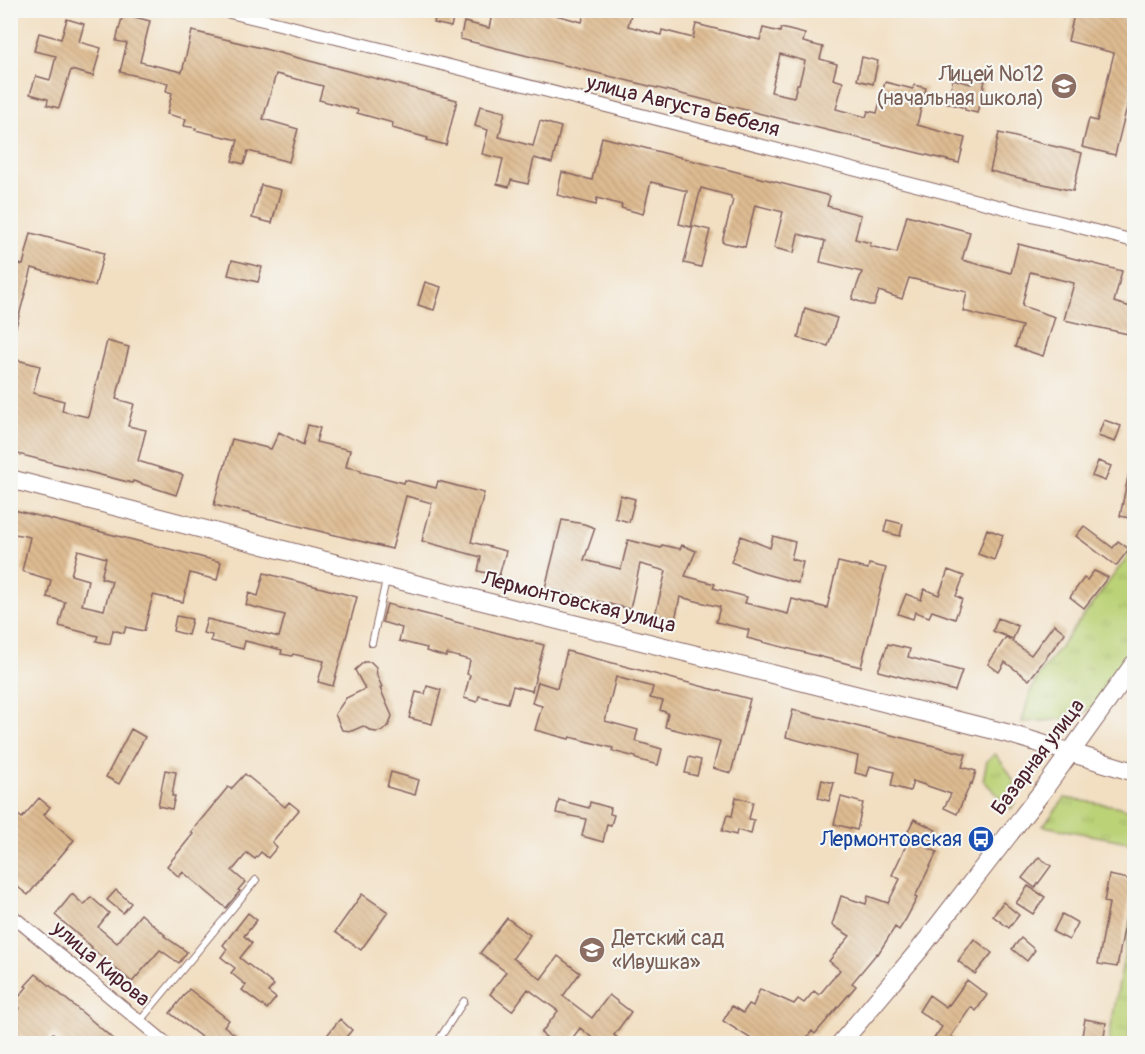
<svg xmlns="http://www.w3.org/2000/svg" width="1145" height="1054" font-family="Pangolin,sans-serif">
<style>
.grass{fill:url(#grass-tufts);stroke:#827851;stroke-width:1.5}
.building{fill:url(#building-back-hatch);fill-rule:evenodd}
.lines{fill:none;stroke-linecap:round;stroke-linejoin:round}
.lane-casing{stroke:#856260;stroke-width:8}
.street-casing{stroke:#856260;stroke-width:14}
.secondary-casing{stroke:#856260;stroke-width:20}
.lane{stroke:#fff;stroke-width:6}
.street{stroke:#fff;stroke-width:12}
.secondary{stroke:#fff;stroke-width:18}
.labels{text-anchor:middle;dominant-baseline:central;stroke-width:4.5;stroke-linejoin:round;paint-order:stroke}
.education-label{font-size:21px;fill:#785e54;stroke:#f6f6f2;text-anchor:end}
.street-label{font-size:21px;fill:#4a1f2b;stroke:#f6f6f2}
.transit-label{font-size:21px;fill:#164399;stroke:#f6f6f2;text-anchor:end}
</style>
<defs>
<pattern id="grass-tufts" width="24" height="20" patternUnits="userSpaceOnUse" patternTransform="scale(1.5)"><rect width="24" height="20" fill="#bbd277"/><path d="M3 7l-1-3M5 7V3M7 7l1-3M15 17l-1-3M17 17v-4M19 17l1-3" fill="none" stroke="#a2b467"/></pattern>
<pattern id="building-back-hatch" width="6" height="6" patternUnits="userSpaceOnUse" patternTransform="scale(1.5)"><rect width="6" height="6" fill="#ddbb91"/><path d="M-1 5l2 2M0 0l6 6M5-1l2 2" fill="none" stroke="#bfa07d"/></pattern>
</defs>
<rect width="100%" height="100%" fill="#f6f6f2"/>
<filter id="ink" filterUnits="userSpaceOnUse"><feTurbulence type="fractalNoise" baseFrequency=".0167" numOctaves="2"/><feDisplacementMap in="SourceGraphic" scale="12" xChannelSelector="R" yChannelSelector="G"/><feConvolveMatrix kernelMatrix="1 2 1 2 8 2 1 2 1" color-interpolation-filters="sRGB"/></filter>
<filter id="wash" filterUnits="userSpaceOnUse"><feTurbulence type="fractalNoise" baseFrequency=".008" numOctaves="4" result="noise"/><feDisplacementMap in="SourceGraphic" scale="24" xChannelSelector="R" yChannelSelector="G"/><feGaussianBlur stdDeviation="1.35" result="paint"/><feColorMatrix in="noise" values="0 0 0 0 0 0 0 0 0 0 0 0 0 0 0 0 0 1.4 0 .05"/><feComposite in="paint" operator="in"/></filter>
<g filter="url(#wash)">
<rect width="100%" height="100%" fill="#f2dfc2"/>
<path class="grass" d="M1134,548v97c-8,22 -30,58 -52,68 -18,8 -40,8 -60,9l8,-29 6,-14z
M995,754c12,15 30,35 16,55l-28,-29 4,-19z
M1065,798l51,8 18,5v32l-91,-17z
M1134,901v101l-6,41h-20z"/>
<g id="blocks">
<path class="building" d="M437,10h18l-4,17 -17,-4z
M493,10h44l45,12 3,-12h47l-4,16 33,9 1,-5 31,8 3,-14 64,16 3,-12 17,4 1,-4 24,6 -2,8 20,5 -3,12 17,5 -4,15 10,3 -7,27 30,8 2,-6 9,2 8,-31 28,7 1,-4 12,3 -9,37 48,13 -6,25 -499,-124 4,-17 25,6zM780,54l25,7 -6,23h-2l-3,13 -23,-5z
M1075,10h22l26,7 2,-7h9v68l-19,77 -33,-8 7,-28 8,2 17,-68 -46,-12z
M123,14l27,7 -10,41 42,10 10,-41 65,16 200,53 -11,45 -19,-5 1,-2 -36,-10 1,-5 -36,-10 1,-3 -39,-10 4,-14 -47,-12 -13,45 35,10 -9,33 -41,-11 -4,13 -12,-3 6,-21 -43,-10 1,-2 -12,-2 2,-7 -19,-5 5,-21 -6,-2 2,-8 -48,-11 7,-29 -11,-2z
M67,19l17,5 -5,18 22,6 -8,28 -22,-6 -12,38 -12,-3 1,-6 -18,-5 6,-18 14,4 6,-24 -22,-5 5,-18 22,6z
M862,57l16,4 -5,23 -16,-4z
M972,78l13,3 -8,32 -12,-3v-2l-18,-5 6,-24 18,5z
M480,106l25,6 -6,25 34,9 7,-25 21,6 -9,36 -18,-5 -6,26 -17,-4 -2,7 -12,-3 6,-25 -21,-5 6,-24 -13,-4z
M999,133l83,20 -9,38 -83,-20z
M602,137l228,59 -3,10 34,9 -6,24 16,4 -1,3 27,7 10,-38 63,17 -8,28 49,13 7,-29 104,27 -8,31 20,6v19l-1,8 -69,-15 10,-37 -44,-11 -8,34 33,11 -12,39 -28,-9 7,-21 -59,-15 4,-19 -58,-14 -7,21 -23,-8 -5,14h-5l-17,-6 10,-27 -42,-10 5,-21 -27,-7 -4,19 -20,-5 9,-36 -28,-7 -10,42 -23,-5 11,-42 -2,-1v-3l-30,-8 -10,39 -12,-3 8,-33 -36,-9 -8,32 -22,-6 1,-3 -25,-7 -1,7 -39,-10 5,-23 30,8z
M261,185l20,5 -9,33 -20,-5z
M693,226l17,4 -9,37 -17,-4z
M31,233l73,20 -9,33 -63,-18 -18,66h-4v-72l13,3z
M232,260l30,7 -4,15 -30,-7z
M425,282l16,5 -7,23 -16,-5z
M805,308l32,10 -9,28 -30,-8z
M107,341l22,6 -13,52 18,5 -6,22 18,4 -8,31 45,14 -7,20 -43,-14 -1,2 -122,-31v-38l5,-18 -5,-1v-37l30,8 -7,27 31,8 -2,10 26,6z
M1104,420l17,6 -6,16 -17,-6z
M308,425l12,3 -4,14 34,8 -4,17 15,3v2l43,11 1,-3 31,8 2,-7 46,12 -13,49 35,9 -7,25 -21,-5 3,-14 -59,-16 10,-38 -26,-7 -14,53 -178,-44 9,-36h1l8,-30 39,10 8,-17 24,13z
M1098,461l13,5 -6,15 -13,-5z
M1129,472l5,1v46l-14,-3z
M620,495l15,4 -6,23 -14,-4z
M10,509l211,53 -4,18 -27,-7 -7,29 -30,-7 -9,36 -18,-4 -2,6 -11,-3 -3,14 -14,-3 2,-5 -39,-10 6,-24 -18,-5 4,-17 -29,-9 8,-34 -20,-4zM78,550l28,8 -5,20 11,3 -8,29 -22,-5 6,-25 -17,-5z
M562,520l22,4 11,4 -11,32 37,9 7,-29 33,8 1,-3 18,4 2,-4 14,6 -11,25 30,8 -2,4 34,9 -2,6 43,11 4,-15 35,9 11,-46 30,7 1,-5 17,4 -25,99 -114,-29 2,-8 -33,-8 4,-15 -40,-10 -5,23 -20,-5 11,-44 -26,-7 -10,45 -85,-21z
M887,520l16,4 -3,12 -16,-4z
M1084,526l29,22 5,-7 11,8 -13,17 -40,-30z
M987,529l16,6 -9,25 -16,-6z
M741,536l29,12 3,-12 22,6 -4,17 12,3 -5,21 -44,-12 -23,-9z
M948,570l16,6 -8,20 6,3 -7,20 -23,-8 -3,6 -14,-5 -2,7 -15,-5 8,-20 15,6 3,-11 15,6z
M1094,571l14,6 -24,31 -14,-11 14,-19 3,2z
M264,573l93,24 -24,89 -15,-4 6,-21 -31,-7 -1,2 -11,-2 1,-4 -37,-9 -2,8 -32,-8 1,-6 -9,-2 4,-14 72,18 6,-22 -39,-10 3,-12 9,3z
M387,604l157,41 -12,46 -19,-5 -5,17 -29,-7 -2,6 -13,-4 6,-23 -3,-1 3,-14 -23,-6 -1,3 -20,-6 1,-3 -28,-7 3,-13 -20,-6z
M176,616l16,3 -4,16 -15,-4z
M998,618l20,8 -5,13 -20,-8z
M1054,624l11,9 -36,47 -24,-18 -6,10 -11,-8 18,-27 25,18z
M888,644l22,5 -2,8 54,14 -7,20 -77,-20z
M567,651l183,48 -19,74 -18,-5 7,-27 -55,-14 3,-14 -8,-3 3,-9 -13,-3 3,-11 -37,-10 -11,44 33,9 -3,11 27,8 -4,16 -22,-6v-2l-24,-6 1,-3 -43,-11 -1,2 -34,-9 7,-24 -10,-3 6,-21 19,6z
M364,662h7l5,5 1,9 5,11 -2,1 12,28 -3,9 -7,6 -6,1 -5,-1 -8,-5 -11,5 -10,-1 -7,-16 11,-16 19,-9 -10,-19z
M427,686l14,4 -9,34 -23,-6 7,-26 9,2z
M793,710l173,44 -4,13 14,4 -4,13 -1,-1 -14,31 -13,-6 7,-14 -38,-13 -3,10 -19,-5 3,-14 -24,-6 -3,10 -12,-3 3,-17 -72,-19z
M131,729l14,8 -26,47 -13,-7z
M689,757l12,3 -4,16 -12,-3z
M165,770l11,2 -4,24h3l-3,13 -14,-3z
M391,772l28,8 -4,15 -28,-8z
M245,774l40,33 4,-5 10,8 -27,32 5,5 -9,11 -7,-6 -6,7 -8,-6 -15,18 13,11 -7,8 2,1 -14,17 -43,-36 -4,5 -12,-11 26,-32 -2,-2 37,-45 3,2z
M822,780l12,3 -5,18 -11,-3z
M736,797l17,5 -4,17 5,1 -3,14 -14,-4 -1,5 -14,-4 5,-16 5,1z
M841,797l22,6 -6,27 -23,-6z
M39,798l11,9 -6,8 30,25 -46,55 -18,-14v-72l12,9z
M559,800l30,8 1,-6 21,6 -1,6 4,1 -3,10 -4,-1 -4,18 -21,-6 4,-17 -30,-6z
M914,819l22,11 -9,17 10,5 -22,45 2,1 -11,21 -7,11 -4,-3 -17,27 -1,-1 -25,30 4,3 -41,48 -3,-3 -10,13h-43l-36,-23 9,-15 11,7 6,-9 4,2 7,-17 34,15 4,-5 6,4 10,-12 5,4 21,-25 -11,-9 21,-25 -18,-11 9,-29 25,8 2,-8 20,7 12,-24 -8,-4 16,-34 -4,-2z
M1039,857l12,9 -16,22 -13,-10z
M1109,875l24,5 -16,87 -19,-3 11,-61 -5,-1z
M1028,886l17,11 -12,17 -17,-11z
M116,890l15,13 -8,10 -16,-13z
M72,894l12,11 7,-8 18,16 -11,14 19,16 24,-29 24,21 -1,1 23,16 -8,11 -19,-13 -28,32 -41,-34 1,-1 -37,-32z
M362,894l26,18 -27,38 -26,-18z
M1003,902l16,13 -10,13 -16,-12z
M248,913l9,7 -13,16 8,7 -12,15 34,27 -6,7 8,6 -9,11 -25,-19 4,-5 -15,-12 4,-5 -14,-11 6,-8 -4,-4z
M1062,914l16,9 -9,17 -16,-8z
M507,918l23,17 -17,23 28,21 17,-23 22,17 -17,23 29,22 17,-23 22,17 -17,23 11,9h-25l-20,-16 -12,16h-13l-14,-11 17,-22 -30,-22 -16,22 -22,-17 16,-22 -26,-19z
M1021,938l14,12 -8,11 -15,-12z
M974,939l18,14 -17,21 -17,-13z
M36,974l54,45 29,25h-54l-12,-11 -9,11h-13l-10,-9 -7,9h-4v-25l10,-11 -6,-5 13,-16 -2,-1z
M967,980l20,15 -11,16 -5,-4 -20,29 10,8h-31l12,-17 -23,-16 10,-16 17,12 2,-3 1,1z
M189,989l40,31 -5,6 23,18h-51l5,-7 -31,-24z
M340,1019l12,11 -12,14h-20z
M1085,1019l21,4 -3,21 -22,-3z"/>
</g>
</g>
<g filter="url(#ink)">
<use href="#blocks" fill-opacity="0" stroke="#856260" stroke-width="1.5"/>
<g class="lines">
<defs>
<path id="lane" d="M372,643l14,-63
M140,1021l116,-141
M436,1044l28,-43"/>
<path id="street" d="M222,10l220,54 692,177
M10,914l157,130"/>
<path id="secondary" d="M10,479l377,98 623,157 124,38
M840,1044l80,-95 124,-160 90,-125"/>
</defs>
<use href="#lane" class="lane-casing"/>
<use href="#street" class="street-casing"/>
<use href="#secondary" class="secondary-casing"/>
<use href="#lane" class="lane"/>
<use href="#street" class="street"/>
<use href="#secondary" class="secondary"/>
</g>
</g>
<defs>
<symbol id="school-disc" viewBox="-11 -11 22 22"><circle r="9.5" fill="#8d6e63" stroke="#f6f6f2"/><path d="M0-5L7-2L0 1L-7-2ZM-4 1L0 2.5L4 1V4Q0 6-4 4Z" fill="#fff"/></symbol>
<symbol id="bus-disc" viewBox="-11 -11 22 22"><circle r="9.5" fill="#1a4fb4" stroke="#f6f6f2"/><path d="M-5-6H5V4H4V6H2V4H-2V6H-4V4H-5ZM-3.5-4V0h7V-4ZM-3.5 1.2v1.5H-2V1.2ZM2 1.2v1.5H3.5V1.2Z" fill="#fff"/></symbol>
</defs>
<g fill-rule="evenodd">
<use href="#school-disc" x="1049" y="71" width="30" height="30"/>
<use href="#bus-disc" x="966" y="824" width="30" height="30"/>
<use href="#school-disc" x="577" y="935" width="30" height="30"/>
</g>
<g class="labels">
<g class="education-label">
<text x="1044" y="74">Лицей №12<tspan x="1044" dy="24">(начальная школа)</tspan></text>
<text x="612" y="938" text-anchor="start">Детский сад<tspan x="612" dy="24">«Ивушка»</tspan></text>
</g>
<g class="street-label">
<text transform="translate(683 106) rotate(14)">улица Августа Бебеля</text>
<text transform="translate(579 602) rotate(14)">Лермонтовская улица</text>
<text transform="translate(1038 757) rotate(-53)">Базарная улица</text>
<text transform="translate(101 964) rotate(40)">улица Кирова</text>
</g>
<g class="transit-label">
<text x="962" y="839">Лермонтовская</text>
</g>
</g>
<rect width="1145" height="1054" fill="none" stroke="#f6f6f2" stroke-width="36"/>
</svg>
